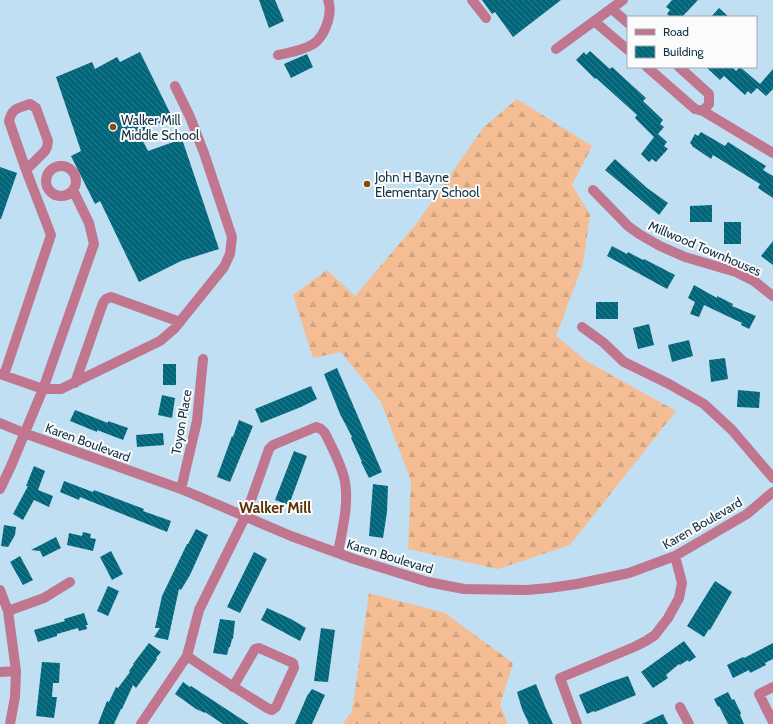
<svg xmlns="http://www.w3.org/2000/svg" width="773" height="724" font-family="Cabin,sans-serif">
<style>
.forest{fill:url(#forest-firs)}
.building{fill:url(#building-back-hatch)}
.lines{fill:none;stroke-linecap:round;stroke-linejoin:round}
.minor{stroke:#c0768f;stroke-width:10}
.poi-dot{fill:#894b0d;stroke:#fbfbfb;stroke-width:1.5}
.labels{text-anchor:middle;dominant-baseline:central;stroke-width:4;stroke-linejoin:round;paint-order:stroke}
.poi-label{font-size:13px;fill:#103145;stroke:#fbfbfb;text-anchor:start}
.street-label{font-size:13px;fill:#103145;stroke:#fbfbfb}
.quarter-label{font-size:15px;font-weight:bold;fill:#5c3109;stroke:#fbfbfb}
</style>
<defs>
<pattern id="forest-firs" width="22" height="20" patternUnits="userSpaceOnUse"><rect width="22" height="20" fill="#f4bd94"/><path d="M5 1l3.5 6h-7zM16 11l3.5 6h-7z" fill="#d0a381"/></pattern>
<pattern id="building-back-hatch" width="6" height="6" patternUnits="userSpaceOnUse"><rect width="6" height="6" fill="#02667a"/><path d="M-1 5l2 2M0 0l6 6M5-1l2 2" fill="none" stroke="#2f7d8d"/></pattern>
</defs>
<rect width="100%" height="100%" fill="#c1dff3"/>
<path class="forest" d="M517,99l75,47 -20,39 18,30 -7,49 -27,72 32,26 88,49 -106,134 -72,24 -90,-20 3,-68 -30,-79 -40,-50 -28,6 -20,-63 34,-25 28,26 62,-73 66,-95z
M369,593l76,20 68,50 -13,42 8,19h-165l9,-13z"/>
<path class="building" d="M259,0h16l9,21 -15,7z
M482,0h79l-48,37 -18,-25 -3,2z
M672,0h26l-16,17h-12l-3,-3 3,-4 -4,-3z
M719,8l10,9h-18z
M590,51l20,18 2,-2 34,31 -3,3 20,19 -3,4 4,3 -6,7 9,8 -3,4 4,3 -12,13 -4,-3 -3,3 -8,-8 13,-17 -19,-19 2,-3 -41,-37 -1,1 -19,-19 8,-8 2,3z
M140,52l32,65 -33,16 9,18 34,-12 37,110 -38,12 -42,21 -39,-81 -5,3 -24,-48 10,-5 -25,-74 36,-15 3,7 22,-12 3,5z
M307,54l6,13 -22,11 -7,-14z
M706,67h26l4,4 4,-4 20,17 13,-15v20l-7,7 -9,-8 -6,6 -3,-3 -3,4 -21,-19 -4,4z
M701,132l24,14 3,-4 38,24 -3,4 10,6v22l-15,-10 2,-4 -47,-29 -2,4 -19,-13v-1l-2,-2 5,-9 3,2z
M615,159l32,29 21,15 -9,12 -54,-45z
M0,167l17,6 -16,46h-1z
M712,205v17h-22v-16z
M724,222h17v22h-17z
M773,241v24l-12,-9z
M612,246l15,8 1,-2 15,8 1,-1 31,16 -8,14 -60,-33z
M694,285l23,13v-2l16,8 -1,2 24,10 -7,13 -8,-4 1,-2 -38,-18 -5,12 -9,-3 5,-12 -7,-4z
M596,302h22v17h-22z
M649,324l5,21 -16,4 -5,-21z
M689,340l4,16 -21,6 -4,-17z
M725,358l3,21 -17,3 -2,-22z
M163,364h13v21h-13z
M337,368l45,104 -13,6 -8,-16h1l-11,-24 1,-1 -12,-23 -16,-40z
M311,386l6,13 -16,8 -40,16 -6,-14z
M738,390l22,2 -1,16 -22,-1z
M162,395l13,3 -3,20 -14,-3z
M75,410l33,13v-2l20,7 -5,12 -26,-10v2l-27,-11z
M239,420l14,6 -23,56 -13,-5 15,-41 1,1z
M163,433l1,12 -27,2 -1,-12z
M294,451l13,5 -18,49 -14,-5z
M34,466l11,5 -7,19 15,6 -4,11 -15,-7 -11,20 -10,-6 15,-28h-2z
M64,481l29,11 1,-2 50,19 -1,2 28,10 -4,11 -87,-35 -1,3 -19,-8z
M373,484l15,2 -1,26 -4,26 -14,-2z
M4,525l12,2 -1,8 -7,12 -7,-1z
M196,529l12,6 -18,40 -9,15 -2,-1 -11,51 -14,-3 6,-9h-5l7,-32 25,-52h1z
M83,532l8,2 -1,4 6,1 -3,12 -26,-6 2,-12 13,3z
M56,537l5,11 -18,9 -3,-6 -9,-1z
M111,551l12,23 -11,6 -12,-23z
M254,552l13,7 -27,54 -13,-6z
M20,556l13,24 -10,5 -13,-23z
M715,581l17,11 -22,38 -1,-1 -5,8 -17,-11z
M108,586l11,5 -11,25 -11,-5z
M267,608l24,11 15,9 -6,13 -39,-21z
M84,613l4,12h-2l1,4 -8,2 -1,-3 -21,6v2l-19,6 -4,-12 31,-9 -1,-2z
M220,619l15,2 -2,18h-1l-2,8h-1l-2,8 -14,-2z
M321,628l14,2 -7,52 -14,-1z
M684,641l12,16 -7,5 -1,-2 -8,5 -1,-1 -13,11 2,3 -15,10 -12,-16z
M149,643l12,9 -5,6 1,1 -21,29 -3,-3 -11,24h-1l-7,15h-16l9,-23 2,1 7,-15 2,1 12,-16 -1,-1 5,-7h-1z
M773,643v16l-8,4 1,2 -16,8 -1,-3 -16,8 -6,-13 16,-8 1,1z
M42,662l18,1 -1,20h-6l-1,14h5l-3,21 -18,-2z
M628,676l8,19 -41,17 -1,-1 -7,3 -8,-19 31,-13z
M183,682l7,5 1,-1 58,38h-26l-18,-12v1l-9,-4 -21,-15z
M536,684l10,25 7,15h-24l-7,-15 -5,-17z
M312,689l13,6 -13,29h-17l12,-28z
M728,692l4,8 2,-1 7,14 -1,2 4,9h-16l-9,-18 -1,1 -4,-8z
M663,714l5,10h-26z"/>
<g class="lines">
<path class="minor" d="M472,0l14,18
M612,9l16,14
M594,21l34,29
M556,49l67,-49
M278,55c11,-2 31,-6 39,-14 9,-9 16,-29 11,-41
M647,67l48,42 8,2 6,-7v-10l-30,-27
M703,111l70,42
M46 181a15 15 0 1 1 30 0a15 15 0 1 1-30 0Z
M73,190l16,33 5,21 -51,145h18l99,-48 14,-12 50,-62 6,-13 2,-17 -28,-84 -14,-36 -15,-31
M593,190l35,36 11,8 21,12 25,11 51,15 18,9 19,15
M582,327l22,16 20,19 45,22 35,20 28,26 41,48
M0,374l43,15 -32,77 -11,23
M4,375l47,-140 -25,-65 19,-19 2,-4 1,-6 -12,-33 -6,-4c-12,4 -18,4 -21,17l17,49
M75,383l28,-80 3,-4 5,-2 69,25
M0,423l24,10 157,56 110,47 63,23 74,23 36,7 63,1 22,-2 28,-4 52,-11 46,-17 72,-42 26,-22
M181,489l16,-68 6,-62
M0,590l8,21 8,60 -1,26 -5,27
M8,611l36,-13 26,-16
M0,672l16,-1
M233,687l22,-38 4,-1 34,15 1,5 -18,39 -4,3 -5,-2c-27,-17 -54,-34 -80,-52l12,-46 46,-93 24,-68 4,-4 43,-18 5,2 4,4c7,15 17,32 20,49 4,23 -3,48 -7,71
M773,687l-14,7 14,28
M680,707l9,17
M141,724l46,-68
M577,724l-17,-46 74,-31 12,-6 9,-6 13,-17 11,-20 3,-15 -7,-27"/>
</g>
<g class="poi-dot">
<circle cx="113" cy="127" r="4"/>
<circle cx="367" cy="184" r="4"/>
</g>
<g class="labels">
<g class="poi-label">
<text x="121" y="120">Walker Mill<tspan x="121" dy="15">Middle School</tspan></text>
<text x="375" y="177">John H Bayne<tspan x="375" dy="15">Elementary School</tspan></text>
</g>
<g class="street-label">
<text transform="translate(705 248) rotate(23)">Millwood Townhouses</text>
<text transform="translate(181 422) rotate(-80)">Toyon Place</text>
<text transform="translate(88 442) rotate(20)">Karen Boulevard</text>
<text transform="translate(702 523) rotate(-30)">Karen Boulevard</text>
<text transform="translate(390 556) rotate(17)">Karen Boulevard</text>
</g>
<g class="quarter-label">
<text x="275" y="508">Walker Mill</text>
</g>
</g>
<rect x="627" y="16" width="130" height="52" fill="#fbfbfb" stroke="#9daab2"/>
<rect x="635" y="29" width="20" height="6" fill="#c0768f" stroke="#9daab2"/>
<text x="663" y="36" font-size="12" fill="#103145">Road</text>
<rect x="635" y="46" width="20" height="12" fill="url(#building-back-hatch)" stroke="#9daab2"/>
<text x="663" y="56" font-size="12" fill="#103145">Building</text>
</svg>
